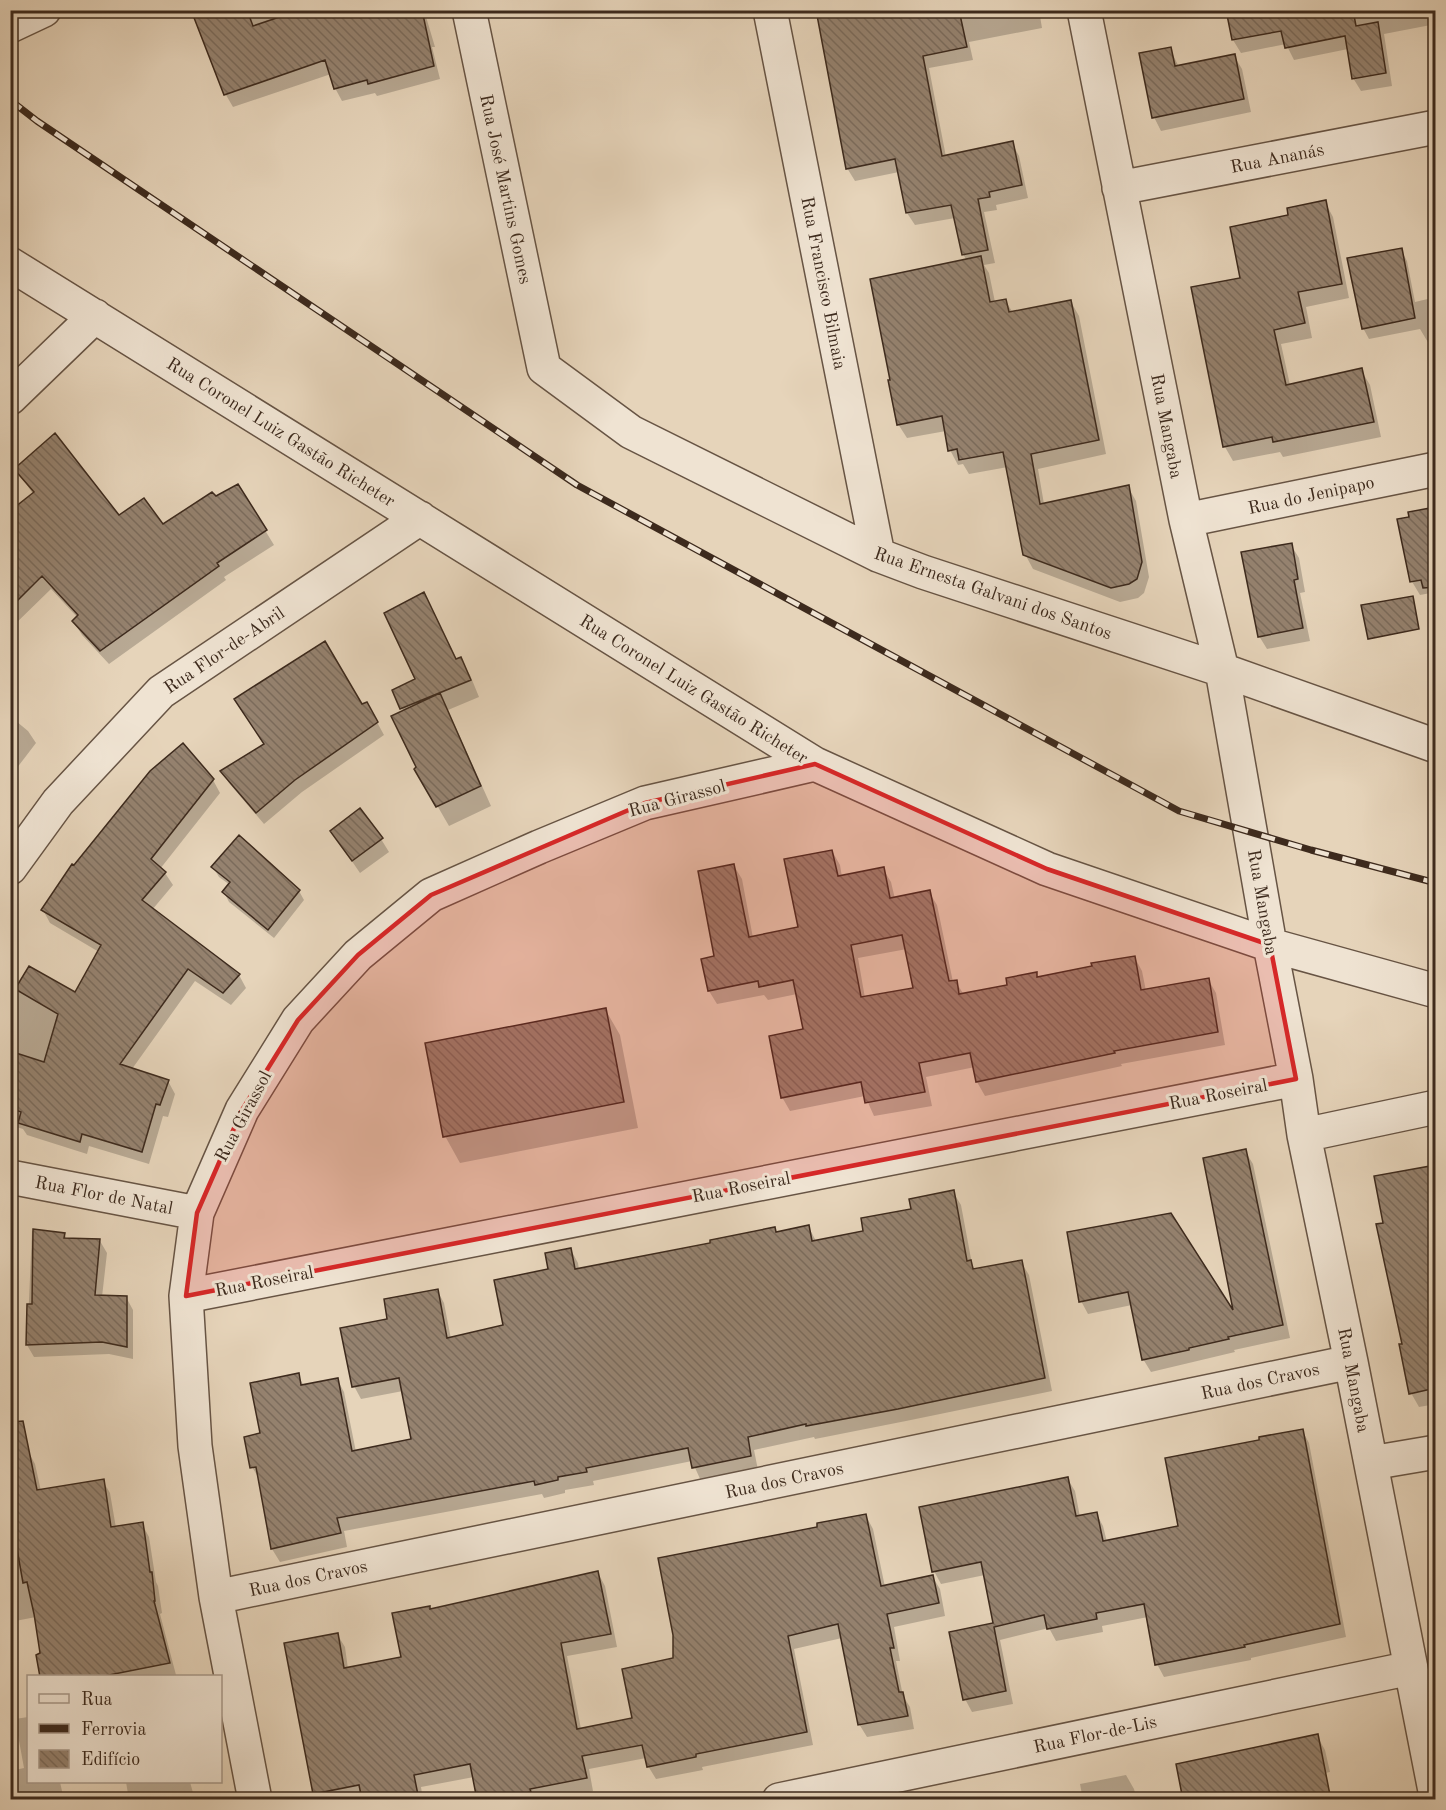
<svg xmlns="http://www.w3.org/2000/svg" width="1446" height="1810" font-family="'Old Standard TT',serif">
<defs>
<pattern id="building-back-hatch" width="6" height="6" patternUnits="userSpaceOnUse" patternTransform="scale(1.5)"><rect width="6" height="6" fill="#95826f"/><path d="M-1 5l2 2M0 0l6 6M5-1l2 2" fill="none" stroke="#7b6b5b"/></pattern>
</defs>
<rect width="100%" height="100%" fill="#e6d4ba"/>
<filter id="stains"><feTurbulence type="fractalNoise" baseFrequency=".00333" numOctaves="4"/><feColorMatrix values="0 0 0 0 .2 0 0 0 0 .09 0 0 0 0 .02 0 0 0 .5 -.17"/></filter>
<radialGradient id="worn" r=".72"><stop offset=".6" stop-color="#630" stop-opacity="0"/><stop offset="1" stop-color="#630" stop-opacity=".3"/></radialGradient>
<path fill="#0003" fill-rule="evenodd" d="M193,10H296L305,36L342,10H424L435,47H432L440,79L377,96L375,93L342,101L335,88L331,74L233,107L226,95Z
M817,10H1039L1042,28L969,42L973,60L929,68L946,157L1012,143L1019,156L1028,198L996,205L997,210L984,212L995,263L984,265L989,273L995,302L1005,300L1013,313L1071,302L1079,316L1106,454L1038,469L1044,504L1128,487L1136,501L1149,577L1144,593L1138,598L1120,602L1033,569L1025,554L1008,467L969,474L963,464L958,465L950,450L946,431L907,438L898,424L967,261L963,254L955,218L915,225L907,213L899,172L855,181L847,168Z
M1227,10H1436V24L1384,34L1392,86L1361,91L1353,78L1348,49L1294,60L1286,44L1241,53L1233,40Z
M1170,49L1179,67L1234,56L1242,69L1251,112L1161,131L1154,117Z
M1325,202L1333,217L1349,298L1306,307L1312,338L1281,344L1290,385L1361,370L1370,385L1381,437L1283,457L1280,452L1233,461L1225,447L1242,279L1290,216Z
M1401,250L1407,261L1415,302L1436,297V343L1429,344L1420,329L1369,339L1363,328Z
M16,469L119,517L163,526L238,486L274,545L224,577L226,580L109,664L82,635L74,622L78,618L51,589L10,629V513L33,494Z
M1436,508V592L1420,595L1411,580Z
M1291,545L1299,558L1305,592L1300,593L1310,641L1267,649L1259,636Z
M433,611L457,660L460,659L470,675L479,697L448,710L491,806L449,826L416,769L418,767L402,708L417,679Z
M367,704L384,735L302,792L264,824L229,783L222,771Z
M10,716L28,731L36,743L10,777Z
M213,780L220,793L160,869L165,873L173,885L152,910L239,975L246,988L231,1005L195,981L132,1069L168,1081L175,1094L168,1117L163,1116L149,1164L89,1146L87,1154L27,1135L23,1129L10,1125V995L12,996L29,968L76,995L99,952L50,923L43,910Z
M332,832L381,839L389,852L360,873Z
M832,851L840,865L842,877L883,869L891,882L895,899L929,892L937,905L953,982H956L964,995L1009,986L1036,974L1038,978L1135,958L1142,971L1146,991L1208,979L1216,993L1225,1045L1121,1064L1122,1066L985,1096L977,1082L975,1067L926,1077L932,1106L874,1116L865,1096L790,1111L782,1097L804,1030L797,994L768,1000L764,995L717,1004L709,991L734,866L742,879L753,938L799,929ZM907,949L915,989L865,998L858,958Z
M213,867L299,891L304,900L274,938L229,902L224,892L230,885L219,877Z
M605,1009L620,1035L638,1128L460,1163L445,1136Z
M1245,1151L1253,1164L1290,1338L1234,1350L1235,1352L1151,1372L1143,1359L1132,1305L1088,1314L1081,1301L1069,1234L1236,1316Z
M1436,1167V1404L1419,1407L1411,1393L1384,1224Z
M953,1192L961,1205L972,1264L975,1270L1021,1262L1029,1275L1052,1391L906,1421L815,1439L814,1437L754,1450L758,1470L701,1481L692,1461L593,1481L594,1485L565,1490V1493L544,1498L542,1494L344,1531L347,1547L280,1562L272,1549L260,1480L252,1467L262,1435L298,1375L304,1386L337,1379L344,1392L356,1452L413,1441L403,1391L361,1399L354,1386L389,1320L437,1290L444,1303L451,1339L505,1327L550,1271L571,1250L578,1263L579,1270L712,1244L774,1229L777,1233L808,1226L816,1241L865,1232Z
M32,1231L64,1234L67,1239L100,1241L107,1253L102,1297H126L133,1310V1359L109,1354L34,1357L27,1345Z
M1302,1430L1309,1443L1346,1637L1251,1658V1660L1164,1677L1157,1664L1148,1617L1102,1626L1103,1632L1056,1641L1049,1628L1000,1640L1013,1704L972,1712L965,1699L995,1625L985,1575L941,1584L934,1571L1067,1478L1075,1491L1080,1517L1096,1513L1103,1526L1107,1542L1180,1527L1261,1441Z
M28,1451L35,1464L41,1491L103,1481L110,1493L116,1528L142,1524L149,1537L156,1582L158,1586L162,1613L160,1614L176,1675L42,1676V1654L36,1617L10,1622V1452Z
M866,1516L873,1529L885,1587L932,1576L940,1589L945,1616L894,1627L900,1661H896L903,1696L910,1707L914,1729L867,1737L859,1724L842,1638L794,1649L813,1745L702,1767L703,1770L656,1779L648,1766L646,1758L589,1769L593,1791L557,1800H478L474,1777L421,1787L423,1800H318L314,1793L337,1634L345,1647L348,1669L403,1658L431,1610L598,1573L605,1586L617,1647L567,1656L581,1729L634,1719L675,1659L819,1528Z
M28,1717V1782H60L64,1800H10V1771L24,1768L15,1719Z
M1317,1736L1325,1750L1330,1772L1283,1782Z
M1126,1775L1134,1789L1137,1800H1083L1080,1784Z
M126,1782H190L195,1800H129Z
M1027,1796L1030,1800H1010Z"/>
<path fill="url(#building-back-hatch)" stroke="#3d2a1d" stroke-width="1.5" fill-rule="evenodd" d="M191,10H247L253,26L300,10H422L434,66L368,84L367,80L334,89L325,60L224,95Z
M816,10H959L967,47L923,56L942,156L1013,141L1022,185L989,192L990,197L978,199L988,250L962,255L951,205L906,213L895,159L846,169Z
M1226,10H1353L1356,26L1378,22L1386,73L1352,79L1345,36L1285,48L1281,31L1232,40Z
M1171,47L1175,66L1235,54L1244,99L1152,118L1139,53Z
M1326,200L1342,284L1298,292L1305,323L1274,330L1286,385L1362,368L1374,422L1273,442L1272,437L1223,447L1191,287L1240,278L1230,227L1288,215L1287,208Z
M1402,248L1415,318L1362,329L1347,258Z
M981,256L990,302L1006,299L1009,312L1071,300L1099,440L1031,454L1040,504L1129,485L1142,562L1137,579L1129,584L1111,588L1023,555L1003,452L959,460L957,449L948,451L942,416L897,425L888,380H890L870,279Z
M55,433L119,515L144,498L163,524L212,492L216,496L238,484L267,530L217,563L219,566L100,651L72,621L78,615L42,576L10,608V511L34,492L14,469Z
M1436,507V587L1423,588L1421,580L1410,582L1397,519L1409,517L1408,512Z
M1292,543L1298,579L1294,580L1303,628L1258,637L1241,552Z
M424,592L456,659L461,657L471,680L400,709L392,690L415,679L384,613Z
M1413,596L1419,629L1368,639L1361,605Z
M325,641L362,704L367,702L378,722L295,780L256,813L220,771L264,744L234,699Z
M440,693L481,786L436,807L414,769L416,767L391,716Z
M183,743L214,779L151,859L166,872L142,900L240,974L223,993L188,969L120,1064L169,1080L160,1105L156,1104L142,1152L82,1134L80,1142L18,1123L21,1112L10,1108V1051L44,1062L58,1014L15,989L29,966L75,992L101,945L41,910L72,864L74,865L150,771Z
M360,808L383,838L352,861L330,831Z
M239,835L300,890L268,930L222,892L230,882L211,867Z
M832,850L838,876L884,867L890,898L930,890L949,981L957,980L959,994L1007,985L1006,978L1037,972V977L1092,966L1091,963L1135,956L1141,990L1209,978L1218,1032L1114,1051L1115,1053L976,1082L970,1053L919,1063L925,1092L865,1103L861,1082L781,1098L769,1036L803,1029L793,980L759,987L758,981L708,991L701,959L714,956L698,871L734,864L749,937L798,927L784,859ZM902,935L913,988L861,997L851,945Z
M606,1008L624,1102L443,1137L425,1043Z
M1246,1149L1283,1325L1228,1337L1229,1339L1189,1348V1350L1142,1360L1128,1292L1079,1302L1067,1232L1171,1213L1233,1310L1203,1158Z
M1436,1165V1388L1409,1394L1399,1344H1402L1376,1224L1383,1223L1374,1176Z
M954,1190L967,1261L971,1260L973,1269L1022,1260L1045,1378L898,1409L806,1426V1424L748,1437L751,1456L692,1468L688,1448L586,1468L587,1472L558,1477V1480L535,1485L534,1481L337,1518L341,1533L271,1549L256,1467L250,1468L244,1437L260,1433L250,1383L299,1373L301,1385L338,1378L352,1451L411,1439L399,1378L352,1387L340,1328L387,1319L384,1299L438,1289L447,1338L503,1325L494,1280L548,1269L545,1253L571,1248L575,1269L710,1243V1240L775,1227L776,1232L809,1225L812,1241L863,1231L861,1218L911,1209L909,1199Z
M33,1229L65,1233L64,1238L100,1239L95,1295L127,1296V1347L102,1342L26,1345L27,1304H32Z
M23,1421L37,1490L104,1479L111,1527L143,1522L150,1572H152L155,1601H154L170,1663L99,1677H40L36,1655L40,1653L34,1614L27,1582L23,1583L10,1509V1422Z
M1303,1429L1340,1624L1244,1645L1245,1647L1155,1665L1144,1604L1096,1613L1097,1619L1047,1629L1044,1615L994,1627L1006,1691L963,1700L949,1632L993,1623L981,1562L932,1572L919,1507L1068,1477L1076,1516L1097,1512L1103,1541L1178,1526L1165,1458L1259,1440V1437Z
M866,1514L881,1586L933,1575L939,1603L887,1614L894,1648H890L899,1692H903L908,1716L858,1725L838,1624L788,1636L807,1732L696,1754V1757L647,1767L642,1745L582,1756L587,1778L530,1789L531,1792L492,1800H477L470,1764L414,1775L419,1800H362L359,1785L313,1794L284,1643L338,1633L344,1668L401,1657L392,1613L430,1606V1609L598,1571L611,1634L561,1643L577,1729L632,1718L622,1669L673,1658V1635L658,1558L817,1527V1523Z
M1318,1734L1331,1800H1183L1176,1764Z"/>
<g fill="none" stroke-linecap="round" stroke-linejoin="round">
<defs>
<path id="minor" d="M469,10L544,368L631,432L878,555L923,572L1222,670L1436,746
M770,10L878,555
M1084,10L1186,520L1222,670L1270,945L1296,1079L1304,1135L1351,1362L1436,1796
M10,26L44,10
M1119,188L1436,127
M10,264L815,764L1047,869L1270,945L1436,991
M10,398L95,316
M1186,520L1436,469
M10,868L58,802L161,692L420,518
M1304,1135L1436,1107
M10,1177L197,1213
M186,1296L1296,1079
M1371,1463L1436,1452
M216,1597L1351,1362
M255,1800L216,1597L195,1446L186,1296L197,1213L242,1110L298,1020L358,955L431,895L539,847L645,803L815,764
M779,1800L1411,1668"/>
</defs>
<use href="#minor" stroke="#675444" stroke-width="36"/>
<use href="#minor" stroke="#efe3d2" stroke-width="33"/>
<defs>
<path id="rail" d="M10,100L37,121L577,485L1179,811L1311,850L1436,883"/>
</defs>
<use href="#rail" stroke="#3d2a1d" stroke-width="7"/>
<use href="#rail" stroke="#efe3d2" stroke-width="4.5" stroke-dasharray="14" stroke-linecap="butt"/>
</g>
<path fill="#d62828" fill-opacity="0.2" stroke="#d62828" stroke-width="4.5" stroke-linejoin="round" d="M815,764L1047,869L1270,945L1296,1079L186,1296L197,1213L242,1110L298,1020L358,955L431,895L645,803Z"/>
<g text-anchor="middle" stroke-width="6" stroke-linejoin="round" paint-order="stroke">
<g font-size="18" fill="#3d2a1d" stroke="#efe3d2">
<text transform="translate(1277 158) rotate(-11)" y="6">Rua Ananás</text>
<text transform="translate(506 189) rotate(78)" y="6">Rua José Martins Gomes</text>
<text transform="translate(824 283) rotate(79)" y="6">Rua Francisco Bilmaia</text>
<text transform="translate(1167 426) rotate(79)" y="6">Rua Mangaba</text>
<text transform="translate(281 432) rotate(32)" y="6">Rua Coronel Luiz Gastão Richeter</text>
<text transform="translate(1311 495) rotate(-12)" y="6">Rua do Jenipapo</text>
<text transform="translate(993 593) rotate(19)" y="6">Rua Ernesta Galvani dos Santos</text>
<text transform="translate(224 650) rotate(-34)" y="6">Rua Flor-de-Abril</text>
<text transform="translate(694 689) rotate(32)" y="6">Rua Coronel Luiz Gastão Richeter</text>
<text transform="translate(677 798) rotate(-15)" y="6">Rua Girassol</text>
<text transform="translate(1263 902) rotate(80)" y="6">Rua Mangaba</text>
<text transform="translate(1218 1094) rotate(-11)" y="6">Rua Roseiral</text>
<text transform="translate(243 1116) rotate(-62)" y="6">Rua Girassol</text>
<text transform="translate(741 1187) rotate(-11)" y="6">Rua Roseiral</text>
<text transform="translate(104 1195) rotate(11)" y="6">Rua Flor de Natal</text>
<text transform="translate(264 1281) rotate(-11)" y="6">Rua Roseiral</text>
<text transform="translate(1354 1380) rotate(79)" y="6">Rua Mangaba</text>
<text transform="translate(1260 1381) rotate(-12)" y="6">Rua dos Cravos</text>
<text transform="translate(784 1480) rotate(-12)" y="6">Rua dos Cravos</text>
<text transform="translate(308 1578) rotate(-12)" y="6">Rua dos Cravos</text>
<text transform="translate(1095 1734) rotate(-12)" y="6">Rua Flor-de-Lis</text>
</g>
</g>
<rect width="1446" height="1810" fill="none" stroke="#e6d4ba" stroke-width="36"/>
<rect x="12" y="12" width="1422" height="1786" fill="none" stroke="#3d2a1d" stroke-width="3"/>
<rect x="18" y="18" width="1410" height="1774" fill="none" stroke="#3d2a1d" stroke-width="1.5"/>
<rect x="27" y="1675" width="195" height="108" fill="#efe3d2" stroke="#a8998a" stroke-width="1.5"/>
<rect x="39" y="1694" width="30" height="9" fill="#efe3d2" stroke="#a8998a" stroke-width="1.5"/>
<text x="81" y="1705" font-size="18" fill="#3d2a1d">Rua</text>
<rect x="39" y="1724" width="30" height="9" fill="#3d2a1d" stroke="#a8998a" stroke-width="1.5"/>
<text x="81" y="1735" font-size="18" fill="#3d2a1d">Ferrovia</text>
<rect x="39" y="1750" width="30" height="18" fill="url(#building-back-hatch)" stroke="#a8998a" stroke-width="1.5"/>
<text x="81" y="1765" font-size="18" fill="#3d2a1d">Edifício</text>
<rect width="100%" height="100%" filter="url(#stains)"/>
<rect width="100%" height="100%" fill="url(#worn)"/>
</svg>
